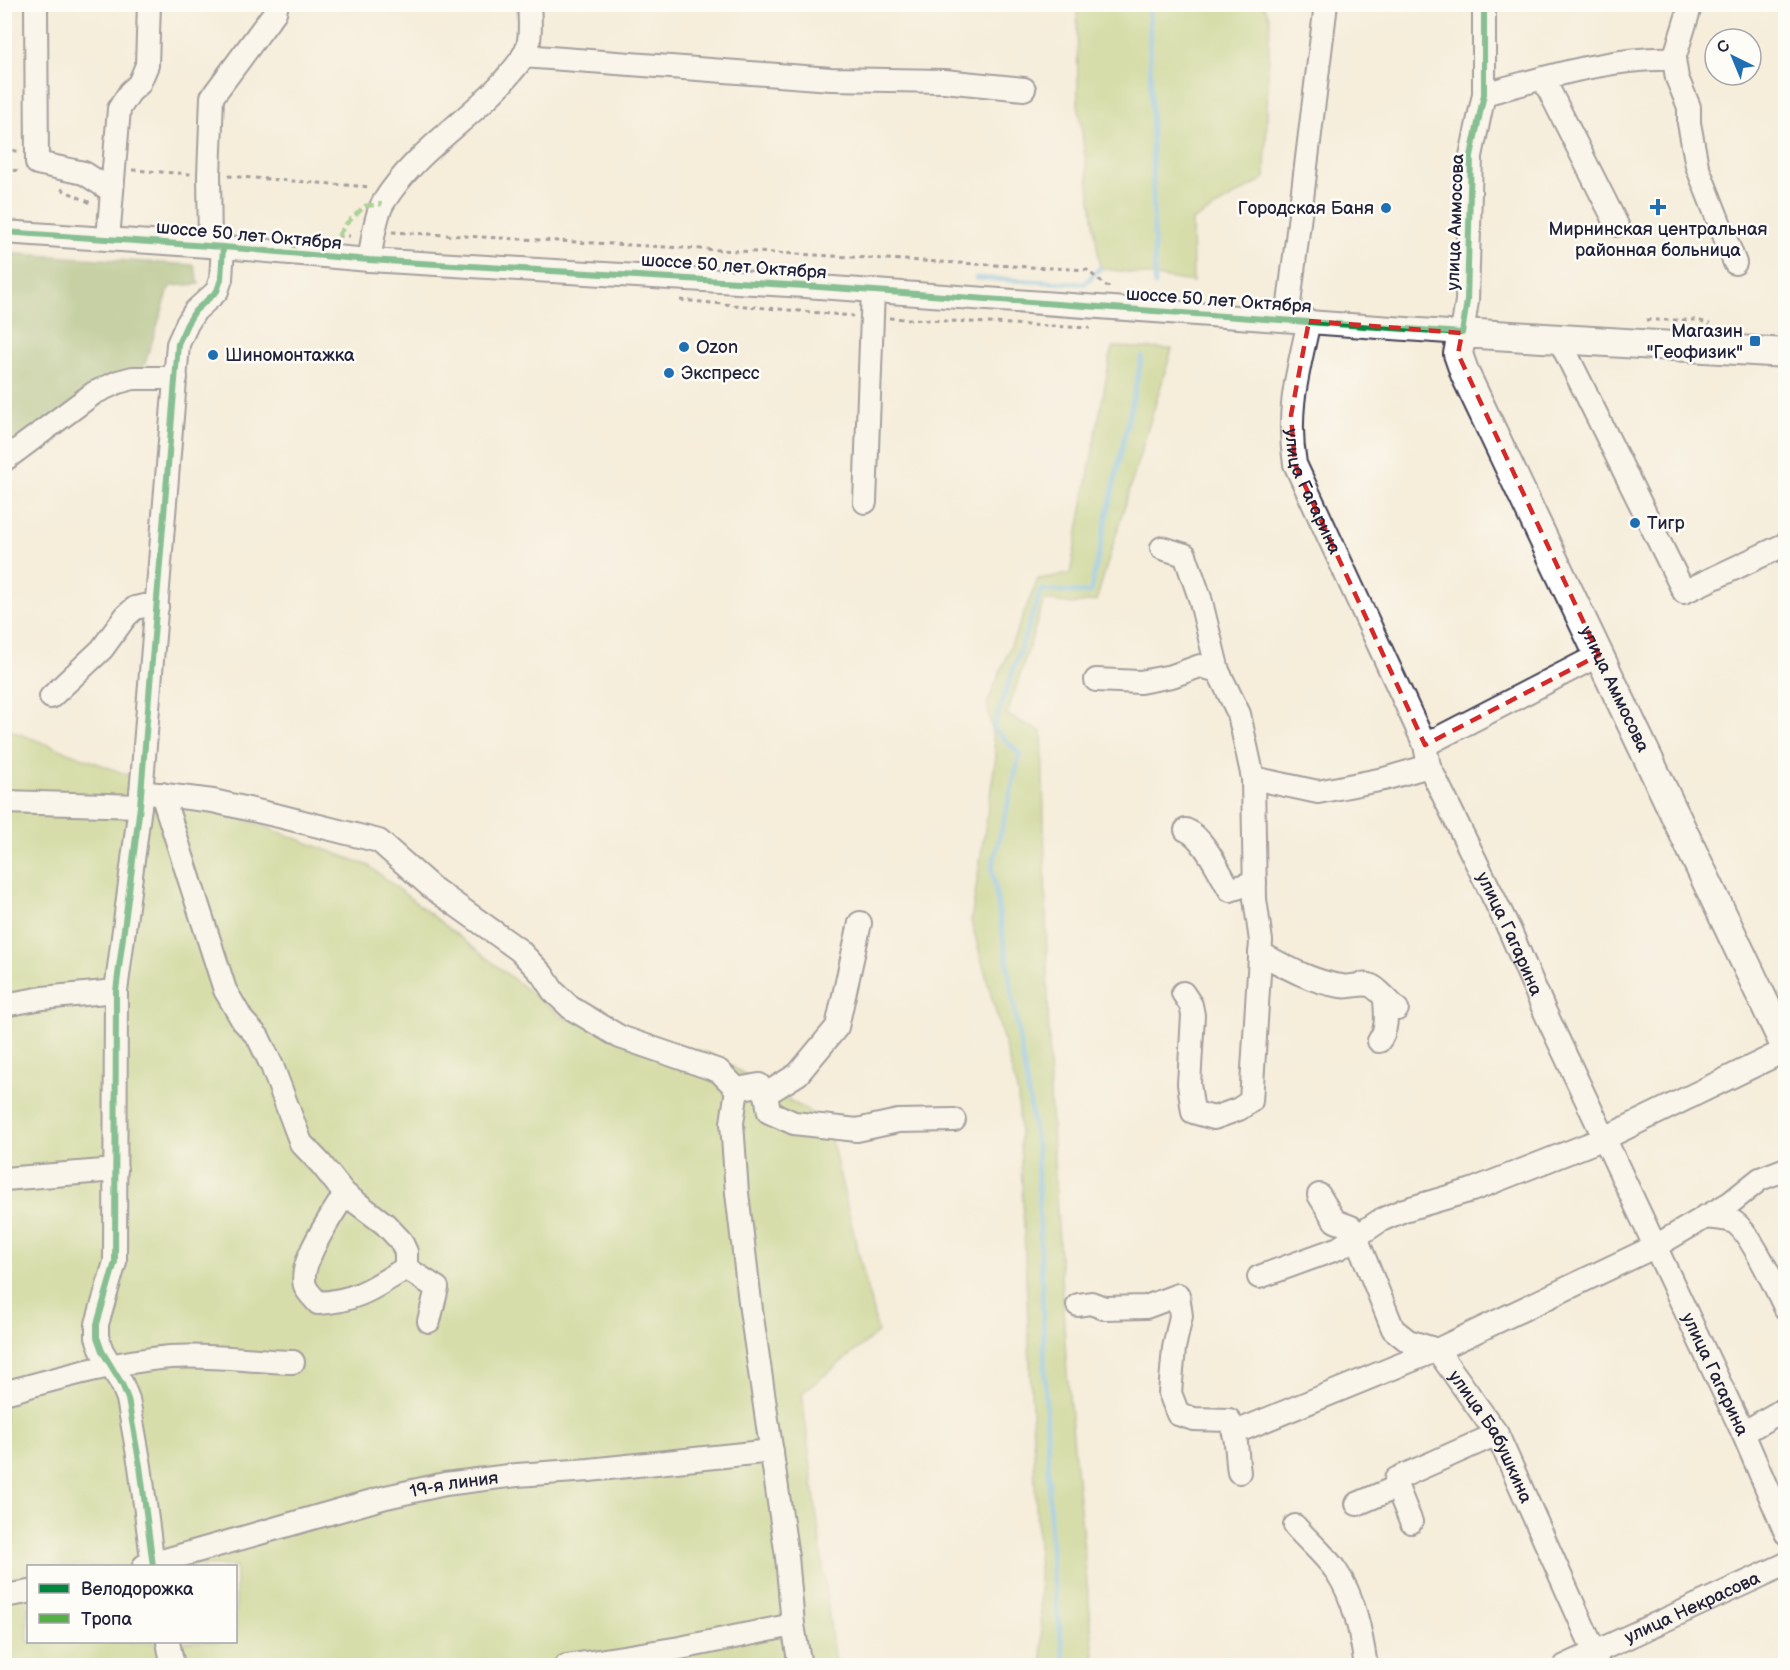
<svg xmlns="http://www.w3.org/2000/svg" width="1790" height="1670" font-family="'Balsamiq Sans',sans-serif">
<rect width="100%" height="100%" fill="#fdfcf7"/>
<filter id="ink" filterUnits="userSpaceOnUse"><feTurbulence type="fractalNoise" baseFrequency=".0167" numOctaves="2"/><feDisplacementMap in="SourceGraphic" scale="12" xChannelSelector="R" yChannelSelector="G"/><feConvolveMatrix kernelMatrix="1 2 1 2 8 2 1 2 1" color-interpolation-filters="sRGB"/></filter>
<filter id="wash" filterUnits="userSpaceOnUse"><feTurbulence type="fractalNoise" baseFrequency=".008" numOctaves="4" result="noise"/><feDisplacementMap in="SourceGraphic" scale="24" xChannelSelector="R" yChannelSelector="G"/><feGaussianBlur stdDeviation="1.35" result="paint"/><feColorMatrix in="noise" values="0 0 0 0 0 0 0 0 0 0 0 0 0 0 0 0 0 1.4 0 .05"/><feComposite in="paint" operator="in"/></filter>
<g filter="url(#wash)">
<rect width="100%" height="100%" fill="#f6edda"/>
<path fill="#b0ca6f" stroke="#697655" stroke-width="1.5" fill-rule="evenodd" d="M1077,5H1263L1270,18L1265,178L1192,221L1193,282L1100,268L1078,103Z
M1112,347L1172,349L1096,601L1074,604L1044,600L1007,715L1042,732L1050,1094L1067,1374L1095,1665H1043L1018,1094L971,921L996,756L987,704L1038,579L1070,574Z
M4,728L369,866L562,1017L708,1053L827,1122L878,1333L802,1393L835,1665H5ZM28,1566H236V1642H28Z"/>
<path fill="#8cae62" stroke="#57684e" stroke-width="1.5" d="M4,253L194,265L199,284L170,286L144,367L5,450Z"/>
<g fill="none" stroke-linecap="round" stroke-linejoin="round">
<path stroke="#65b5e0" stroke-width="5" d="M1149,4L1155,285
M976,278L1084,284L1100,268
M1065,1666L1052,1573L1037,1148L992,868L1020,754L993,728L1041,590L1090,593L1142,357"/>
</g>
</g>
<g filter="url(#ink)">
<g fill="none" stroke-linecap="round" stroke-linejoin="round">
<defs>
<g id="minor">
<path d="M36,4L37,163L84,173L112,191"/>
<path d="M1691,4L1674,59L1677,78L1689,107V123L1697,166L1735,263"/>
<path d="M523,56L831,79L944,81L1024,89"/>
<path d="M1543,78L1617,225"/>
<path d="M1484,94C1545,78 1610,57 1674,59"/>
<path d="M4,232L223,247L369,260L805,286L1462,333L1467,301L1471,156L1484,94V4"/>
<path d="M108,239L119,109L130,92L139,84L147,65L149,4"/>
<path d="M210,246L209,175L212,97L275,12L277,4"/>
<path d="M369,260C373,242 374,219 383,203C413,154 464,124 502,83C511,72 524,60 528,46C531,34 530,17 529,4"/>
<path d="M1287,320L1326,4"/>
<path id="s1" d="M1309,321C1298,372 1286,411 1295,464L1425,745L1429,766L1510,931L1545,1012L1743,1433L1786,1533"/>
<path d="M1559,339L1684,592L1786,544"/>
<path d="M4,460L94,393L118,382L133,378H176"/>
<path d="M865,502L873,290"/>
<path d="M1162,548L1185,555L1200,598L1218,671L1239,714L1253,778L1255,899L1261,941L1251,1101L1239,1109L1214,1118L1193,1112L1189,1084L1193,1015L1191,1005L1183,993"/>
<path d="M1096,680L1140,682L1172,676L1200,666L1218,671"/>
<path d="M51,697L102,649L126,616L135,608L144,606L157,607"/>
<path d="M1425,745L1599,655"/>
<path d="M1253,778L1318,792L1384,779L1429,766"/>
<path d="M141,792L213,801L279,816L379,841L431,887L519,950L542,974L553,991L571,1008L620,1037L719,1071L737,1089L759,1085L766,1094L798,1074L837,1027L860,923"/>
<path d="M162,794L225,990L243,1021L258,1037L272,1066L301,1143L321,1164L345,1194L385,1224L401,1241L406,1252V1268L437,1288L429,1321"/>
<path d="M4,802L140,806"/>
<path d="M1186,830C1204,837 1220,874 1230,890L1255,882"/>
<path d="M1260,953C1286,967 1312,982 1341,986C1350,988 1360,983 1369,985C1377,987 1390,1003 1397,1009"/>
<path d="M4,1005L43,998L116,991"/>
<path d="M1379,1041C1388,1029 1386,1015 1385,1000"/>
<path d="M737,1089L732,1123L737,1193L751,1310L787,1557L793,1625L800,1666"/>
<path d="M766,1094L769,1112L794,1123L857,1130L898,1121L954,1120"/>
<path d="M4,1179L116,1170"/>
<path d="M345,1194C333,1214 295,1266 306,1288C309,1294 315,1299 318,1303C357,1301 375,1287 406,1268"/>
<path id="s2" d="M1319,1195L1335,1221L1351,1227L1356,1237L1393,1329L1408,1341L1437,1350L1497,1434L1595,1653L1598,1666"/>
<path d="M1704,1217C1712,1218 1724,1218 1732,1221C1749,1228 1777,1291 1786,1309"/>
<path d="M1259,1277L1339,1248L1381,1220L1404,1210L1472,1190L1605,1138L1786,1050"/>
<path d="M1078,1305L1091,1303L1104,1308L1146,1307L1178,1295L1181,1316L1174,1348L1170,1393L1178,1414L1194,1419L1229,1420C1238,1436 1236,1454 1239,1472"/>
<path d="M4,1393C59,1378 113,1362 170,1357C211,1354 252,1361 293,1362"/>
<path d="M1236,1432L1437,1350L1654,1247L1730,1203L1760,1179L1786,1169"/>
<path d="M1743,1433L1786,1408"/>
<path d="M1397,1487L1411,1522"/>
<path d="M1357,1504L1397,1487L1396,1479L1497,1434"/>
<path d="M1295,1526C1308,1541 1325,1555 1336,1571C1355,1598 1361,1634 1366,1666"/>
<path id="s3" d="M144,1566L386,1497L445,1484L517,1475L589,1470L772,1451"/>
<path d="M153,1566L140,1466L128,1399L122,1384L102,1351L97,1337V1324L115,1262L116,991L140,806L178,344L187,324L195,311L217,291L221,279L223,247"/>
<path d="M4,1596L28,1592"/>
<path d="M168,1642L173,1666"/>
<path d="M566,1666L680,1648L793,1625"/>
<path id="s4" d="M1565,1666L1786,1564"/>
</g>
<g id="major">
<path id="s5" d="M1786,353L1462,333L1458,354L1465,374L1786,1048"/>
</g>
</defs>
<use href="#minor" stroke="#424053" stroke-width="26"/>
<use href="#major" stroke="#424053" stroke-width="32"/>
<path stroke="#424053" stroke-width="3" stroke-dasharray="4.5 4.5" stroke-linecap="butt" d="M4,81H7L4,107
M4,150L18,151
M4,169L19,171
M132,170L191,174
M228,176L371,187
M61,189L93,204
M392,232L1087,270L1106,286L1110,287
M338,236H350
M680,300L853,316
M889,318L1090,328
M1646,320H1698L1710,324"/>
<use href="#minor" stroke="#fff" stroke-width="22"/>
<use href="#major" stroke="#fff" stroke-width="28"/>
<path stroke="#55b146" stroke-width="4.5" stroke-dasharray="9 4.5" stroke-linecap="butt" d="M338,236L346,224L365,206L382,204
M294,253V234"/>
<defs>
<path id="cycleway" d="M4,232L223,247L369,260L805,286L1462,333L1467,301L1471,156L1484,94V4
M153,1566L140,1466L128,1399L122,1384L102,1351L97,1337V1324L115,1262L116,991L140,806L178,344L187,324L195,311L217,291L221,279L223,247"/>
</defs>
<use href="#cycleway" stroke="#fdfcf7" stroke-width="10"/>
<use href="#cycleway" stroke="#00873e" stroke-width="6"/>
</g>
</g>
<path d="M0 0H1790V1670H0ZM1309,321L1462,333L1458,354L1599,655L1425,745L1295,464L1291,415Z" fill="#f6edda" fill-opacity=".55" fill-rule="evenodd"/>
<path fill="none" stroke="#d62828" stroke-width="4.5" stroke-dasharray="12 8" stroke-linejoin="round" d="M1309,321L1462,333L1458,354L1599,655L1425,745L1295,464L1291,415Z"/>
<g fill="#1f6fb2" stroke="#fdfcf7" stroke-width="2">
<path d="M1655 198h6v6h6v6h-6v6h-6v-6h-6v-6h6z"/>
<circle cx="1386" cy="208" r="6"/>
<rect x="1749" y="335" width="12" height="12" rx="3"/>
<circle cx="684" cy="347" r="6"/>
<circle cx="213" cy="355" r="6"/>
<circle cx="669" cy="373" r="6"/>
<circle cx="1635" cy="523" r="6"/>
</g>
<g text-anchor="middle" stroke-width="5" stroke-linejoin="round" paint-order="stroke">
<g font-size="18" fill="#22223b" stroke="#fdfcf7" text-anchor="start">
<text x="1374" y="214" text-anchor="end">Городская Баня</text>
<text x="1658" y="235" text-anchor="middle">Мирнинская центральная<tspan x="1658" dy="21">районная больница</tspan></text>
<text x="1743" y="337" text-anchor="end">Магазин<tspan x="1743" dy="21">"Геофизик"</tspan></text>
<text x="696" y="353">Ozon</text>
<text x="225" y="361">Шиномонтажка</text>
<text x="681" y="379">Экспресс</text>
<text x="1647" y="529">Тигр</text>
</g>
<g font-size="18" fill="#22223b" stroke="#fdfcf7">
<text transform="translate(1455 222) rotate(-88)" y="6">улица Аммосова</text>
<text transform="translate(249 235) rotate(5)" y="6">шоссе 50 лет Октября</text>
<text transform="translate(734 266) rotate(4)" y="6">шоссе 50 лет Октября</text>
<text transform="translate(1219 300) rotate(4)" y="6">шоссе 50 лет Октября</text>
<text dy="6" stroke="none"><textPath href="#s1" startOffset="176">улица Гагарина</textPath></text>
<text dy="6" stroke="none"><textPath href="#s5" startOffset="716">улица Аммосова</textPath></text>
<text dy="6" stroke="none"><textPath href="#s1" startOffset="662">улица Гагарина</textPath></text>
<text dy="6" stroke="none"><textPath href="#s1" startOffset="1148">улица Гагарина</textPath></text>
<text dy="6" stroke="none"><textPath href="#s2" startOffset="310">улица Бабушкина</textPath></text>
<text dy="6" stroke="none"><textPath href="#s3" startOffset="321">19-я линия</textPath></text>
<text dy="6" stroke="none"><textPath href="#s4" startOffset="140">улица Некрасова</textPath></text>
</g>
</g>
<rect width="1790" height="1670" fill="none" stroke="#fdfcf7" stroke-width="24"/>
<rect x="27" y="1565" width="210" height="78" fill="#fdfcf7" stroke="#a5a5ac" stroke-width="1.5"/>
<rect x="39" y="1584" width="30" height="9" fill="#00873e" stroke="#a5a5ac" stroke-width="1.5"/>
<text x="81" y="1595" font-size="18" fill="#22223b">Велодорожка</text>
<rect x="39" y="1614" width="30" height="9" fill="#55b146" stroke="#a5a5ac" stroke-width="1.5"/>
<text x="81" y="1625" font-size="18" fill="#22223b">Тропа</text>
<g transform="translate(1733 57) rotate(317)"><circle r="28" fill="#fdfcf7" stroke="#a5a5ac" stroke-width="1.5"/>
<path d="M0-4.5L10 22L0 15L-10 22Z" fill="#1f6fb2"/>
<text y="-9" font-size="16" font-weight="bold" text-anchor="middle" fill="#22223b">С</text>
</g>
</svg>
